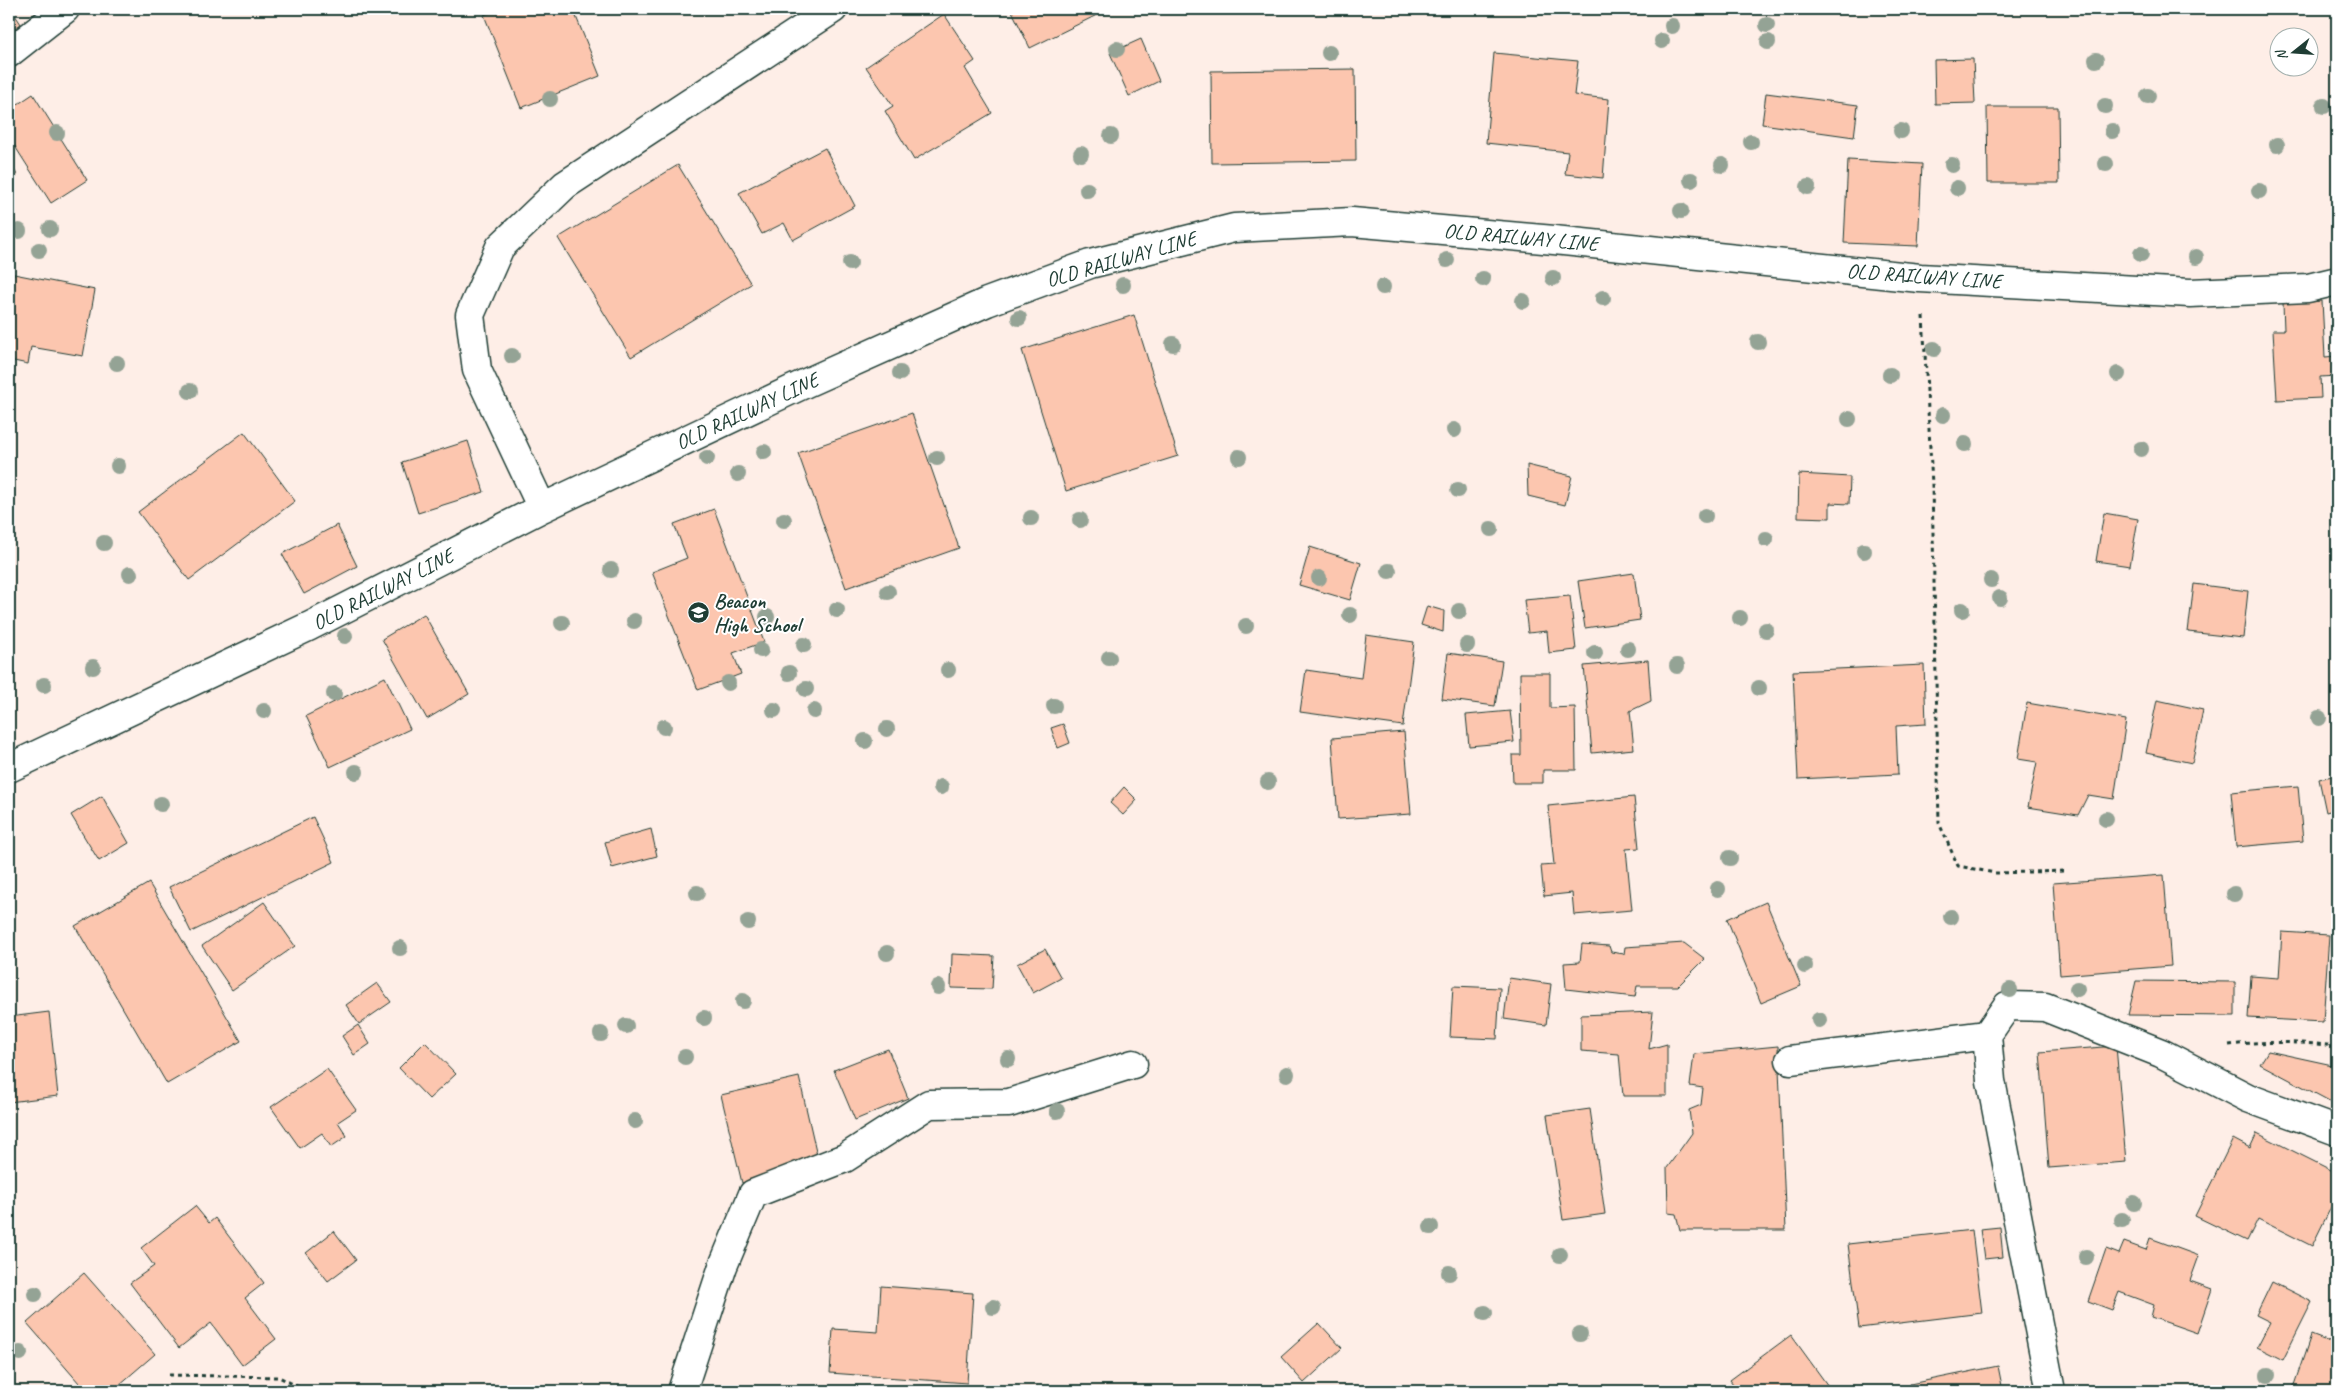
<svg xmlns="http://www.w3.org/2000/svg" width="2346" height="1400" font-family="Caveat,sans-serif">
<rect width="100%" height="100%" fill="#feeee7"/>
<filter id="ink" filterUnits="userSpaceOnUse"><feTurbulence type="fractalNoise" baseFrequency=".02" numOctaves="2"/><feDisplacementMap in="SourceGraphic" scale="10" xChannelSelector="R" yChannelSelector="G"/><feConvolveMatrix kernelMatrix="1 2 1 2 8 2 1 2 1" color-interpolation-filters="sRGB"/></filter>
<g filter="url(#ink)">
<path fill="#fcc6af" stroke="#1f3d34" d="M9,9H11L21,24L9,32Z
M499,9H573L600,76L521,108L484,15Z
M1011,9H1109L1030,48Z
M944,14L975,61L965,68L992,113L914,160L885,111L893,106L866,67Z
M1141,39L1159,81L1129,96L1110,53Z
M1494,53L1578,61L1574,95L1609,99L1603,178L1565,174L1568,152L1486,143Z
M1973,59L1975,103L1935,104L1934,60Z
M1355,69L1356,161L1212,163L1211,71Z
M1766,93L1858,105L1854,137L1762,124Z
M33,94L87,180L51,203L9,137V110Z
M1987,107H2058L2059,183H1988Z
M825,148L855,206L793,240L784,223L762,234L739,193Z
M9,160L17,175L9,190Z
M1848,160L1922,164L1918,246L1844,243Z
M678,165L751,284L631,357L558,238Z
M9,273L95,290L83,356L31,347L28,364L9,360Z
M2322,301L2325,357L2337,356V376L2320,377L2321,398L2277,400L2273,330H2284L2283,303Z
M1134,315L1178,456L1066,491L1022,350Z
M912,413L959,548L846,588L798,453Z
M244,432L295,501L189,580L138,512Z
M468,441L484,492L418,513L402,462Z
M1527,465L1572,476L1565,505L1528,496Z
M1799,474L1850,477L1849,504L1830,503V518L1798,517Z
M714,509L764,642L733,653L741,674L698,690L652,572L687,558L674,524Z
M2104,513L2138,519L2130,566L2096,561Z
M337,525L357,566L304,594L282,554Z
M1310,547L1361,563L1350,600L1299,585Z
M1634,573L1640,620L1585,628L1578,581Z
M2194,584L2248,591L2243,638L2188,632Z
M1570,596L1576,650L1549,653L1547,631L1528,633L1524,600Z
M1427,606L1444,611L1443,632L1421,625Z
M424,614L469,694L427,719L382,639Z
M1366,635L1414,642L1403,726L1300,712L1306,670L1361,678Z
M1448,653L1502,661L1495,706L1442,699Z
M1648,660L1651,701L1630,711L1634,749L1592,753L1584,666Z
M1924,665L1926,724L1896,726L1898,774L1798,779L1793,671Z
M1520,673H1550V708L1575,707L1576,770H1543V783H1513L1512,755H1521Z
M385,677L410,729L330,767L306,716Z
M2157,700L2203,710L2192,763L2146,753Z
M2027,703L2126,720L2114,799L2088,795L2078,815L2028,807L2037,762L2018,759Z
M1510,711L1514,742L1469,746L1466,715Z
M1063,724L1070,743L1058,748L1051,728Z
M1404,732L1411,814L1338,819L1332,738Z
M2337,775V809L2326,812L2319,779Z
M2298,786L2303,841L2236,847L2231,792Z
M1124,787L1137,800L1123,815L1110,803Z
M102,796L129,843L99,861L71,815Z
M1634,797L1639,848L1626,849L1632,910L1574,915L1572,893L1544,896L1541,866L1554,865L1548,806Z
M313,817L334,862L191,932L169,887Z
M651,829L657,856L612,868L605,842Z
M2164,875L2171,966L2060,975L2053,883Z
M149,883L241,1041L167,1084L75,926Z
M264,902L295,946L232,990L202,946Z
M1766,902L1801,986L1761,1003L1727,919Z
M2282,932L2329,935L2323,1022L2248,1018L2251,976L2279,978Z
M1684,943L1705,959L1678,986H1637L1635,997L1566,989L1564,963L1580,962L1582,944L1609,946L1611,952L1624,954L1625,947Z
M1045,949L1061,978L1033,993L1017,964Z
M952,954L994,956L992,989L951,988Z
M1509,978L1551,984L1546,1025L1504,1019Z
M2136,981L2235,982V1016L2128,1015Z
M377,983L391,1002L359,1024L346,1005Z
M1453,986L1500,988L1497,1039L1450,1037Z
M49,1012L58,1096L9,1102V1017Z
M1653,1012L1649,1049L1667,1044V1096H1623L1619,1054L1581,1051V1015Z
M358,1025L370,1044L354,1055L342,1036Z
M425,1042L456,1074L429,1099L399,1068Z
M1778,1046L1786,1230H1680L1676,1214L1668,1213L1667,1168L1692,1133L1689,1110L1701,1105L1703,1088L1690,1086L1694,1054Z
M2116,1046L2126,1162L2049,1168L2040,1052Z
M888,1049L908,1098L855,1120L834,1070Z
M2268,1051L2337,1066V1105L2260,1064Z
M327,1069L356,1110L338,1122L347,1136L331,1147L322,1133L300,1148L271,1107Z
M799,1077L819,1164L742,1183L721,1095Z
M1590,1109L1605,1214L1563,1220L1547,1115Z
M2257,1133L2337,1173V1195L2312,1246L2258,1219L2247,1241L2195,1216L2233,1139L2250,1148Z
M195,1206L209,1223L215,1218L264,1283L245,1298L276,1339L242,1365L211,1323L179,1348L130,1283L154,1266L141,1248Z
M2000,1227L2003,1257L1984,1259L1980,1229Z
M1972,1230L1982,1313L1859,1328L1848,1244Z
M334,1231L356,1260L328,1281L306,1253Z
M2150,1238L2199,1256L2190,1281L2212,1289L2197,1333L2151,1317L2154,1305L2119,1292L2112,1310L2088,1301L2106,1249L2119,1254L2124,1242L2146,1250Z
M84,1273L155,1354L112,1391H86L27,1323Z
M2272,1282L2312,1302L2283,1360L2257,1347L2270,1322L2256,1315Z
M881,1286L973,1293L967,1383L830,1373L833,1329L878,1332Z
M1319,1323L1342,1348L1304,1383L1281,1357Z
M1791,1335L1828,1386L1821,1391H1738L1730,1380Z
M2311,1335L2337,1345V1391H2292Z
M1998,1366L2003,1391H1911L1910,1384Z"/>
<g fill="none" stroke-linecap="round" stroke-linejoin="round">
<defs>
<path id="minor" d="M9,53L65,9
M542,508L477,370L470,315L500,247L565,185L833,9
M9,768L310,626L542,508L806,383L987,302L1090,264L1234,228L1352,222L1554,240L1920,278L2190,293L2308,288L2337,281
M1790,1060L1987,1035
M682,1391L723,1266L753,1194L845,1158L929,1104L1009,1103L1133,1064
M2051,1391L1991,1081L1987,1035L2007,1006L2045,1007L2161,1053L2248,1098L2337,1131"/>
</defs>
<use href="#minor" stroke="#1f3d34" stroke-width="31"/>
<path stroke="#1f3d34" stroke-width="3" stroke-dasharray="4 4" stroke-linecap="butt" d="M1923,316L1932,485L1939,823L1958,866L1995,873L2066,871
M2229,1045C2265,1041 2301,1042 2337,1046
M169,1375L279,1377L306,1391"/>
<use href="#minor" stroke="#fff" stroke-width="28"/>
</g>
<g fill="#94a395">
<circle cx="1767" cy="25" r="8"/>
<circle cx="1672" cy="26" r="8"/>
<circle cx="1662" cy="41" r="8"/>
<circle cx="1768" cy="42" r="8"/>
<circle cx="1117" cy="49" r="8"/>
<circle cx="1329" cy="53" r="8"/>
<circle cx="2096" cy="60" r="8"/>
<circle cx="2148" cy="96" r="8"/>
<circle cx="550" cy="99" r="8"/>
<circle cx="2105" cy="106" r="8"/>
<circle cx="2324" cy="106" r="8"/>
<circle cx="1901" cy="131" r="8"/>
<circle cx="2112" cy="131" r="8"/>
<circle cx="57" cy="133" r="8"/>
<circle cx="1111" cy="136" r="8"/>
<circle cx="1751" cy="142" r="8"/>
<circle cx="2277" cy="145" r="8"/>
<circle cx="1081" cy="154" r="8"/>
<circle cx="2106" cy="164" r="8"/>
<circle cx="1722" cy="165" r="8"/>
<circle cx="1952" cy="165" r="8"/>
<circle cx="1691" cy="180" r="8"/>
<circle cx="1808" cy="187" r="8"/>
<circle cx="1957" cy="188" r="8"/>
<circle cx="1087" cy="190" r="8"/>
<circle cx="2259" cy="191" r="8"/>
<circle cx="1681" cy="211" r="8"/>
<circle cx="50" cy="229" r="8"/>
<circle cx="19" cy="231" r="8"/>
<circle cx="39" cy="250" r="8"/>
<circle cx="2141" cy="254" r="8"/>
<circle cx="2196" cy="257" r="8"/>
<circle cx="1447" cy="260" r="8"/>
<circle cx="850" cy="263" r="8"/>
<circle cx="1553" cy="278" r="8"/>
<circle cx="1483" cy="279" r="8"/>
<circle cx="1123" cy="285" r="8"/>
<circle cx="1383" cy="287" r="8"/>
<circle cx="1603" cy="298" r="8"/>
<circle cx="1523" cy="301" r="8"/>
<circle cx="1019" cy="318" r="8"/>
<circle cx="1758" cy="342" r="8"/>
<circle cx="1173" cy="344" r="8"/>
<circle cx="1934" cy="349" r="8"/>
<circle cx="512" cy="356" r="8"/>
<circle cx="117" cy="363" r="8"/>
<circle cx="900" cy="373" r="8"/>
<circle cx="2118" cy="374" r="8"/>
<circle cx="1890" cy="375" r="8"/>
<circle cx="190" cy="391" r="8"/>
<circle cx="1943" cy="415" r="8"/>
<circle cx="1849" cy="419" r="8"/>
<circle cx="1454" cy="430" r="8"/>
<circle cx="1965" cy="444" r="8"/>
<circle cx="2141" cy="449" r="8"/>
<circle cx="764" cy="452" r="8"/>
<circle cx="1239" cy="457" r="8"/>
<circle cx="707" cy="458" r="8"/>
<circle cx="937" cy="458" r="8"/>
<circle cx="118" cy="466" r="8"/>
<circle cx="738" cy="474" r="8"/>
<circle cx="1458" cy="490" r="8"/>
<circle cx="1705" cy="516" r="8"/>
<circle cx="1031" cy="518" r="8"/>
<circle cx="784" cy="520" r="8"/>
<circle cx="1080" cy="520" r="8"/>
<circle cx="1491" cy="529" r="8"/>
<circle cx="1766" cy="539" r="8"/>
<circle cx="104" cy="543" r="8"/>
<circle cx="1864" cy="551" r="8"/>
<circle cx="611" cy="570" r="8"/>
<circle cx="1389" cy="571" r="8"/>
<circle cx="130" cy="574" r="8"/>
<circle cx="1319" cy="578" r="8"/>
<circle cx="1991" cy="580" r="8"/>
<circle cx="888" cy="592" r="8"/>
<circle cx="2000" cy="598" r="8"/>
<circle cx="837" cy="610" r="8"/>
<circle cx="1962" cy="610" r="8"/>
<circle cx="1459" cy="611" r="8"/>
<circle cx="1350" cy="615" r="8"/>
<circle cx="767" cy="617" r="8"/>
<circle cx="1740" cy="618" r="8"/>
<circle cx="634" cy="621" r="8"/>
<circle cx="562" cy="623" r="8"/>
<circle cx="1246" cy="626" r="8"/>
<circle cx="1766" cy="630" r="8"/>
<circle cx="345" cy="636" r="8"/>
<circle cx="804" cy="645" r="8"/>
<circle cx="1467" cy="645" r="8"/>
<circle cx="1628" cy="649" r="8"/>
<circle cx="761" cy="650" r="8"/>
<circle cx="1595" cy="653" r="8"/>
<circle cx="1109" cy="658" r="8"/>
<circle cx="1677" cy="666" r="8"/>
<circle cx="93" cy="667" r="8"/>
<circle cx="948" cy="670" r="8"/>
<circle cx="789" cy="673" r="8"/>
<circle cx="728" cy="683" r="8"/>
<circle cx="44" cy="685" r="8"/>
<circle cx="1759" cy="688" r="8"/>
<circle cx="806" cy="689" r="8"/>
<circle cx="334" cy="694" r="8"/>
<circle cx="1054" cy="706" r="8"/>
<circle cx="774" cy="710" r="8"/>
<circle cx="264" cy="711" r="8"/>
<circle cx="814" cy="711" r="8"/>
<circle cx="2319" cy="718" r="8"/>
<circle cx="664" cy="727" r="8"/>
<circle cx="887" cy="729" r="8"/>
<circle cx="865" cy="741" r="8"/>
<circle cx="356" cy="772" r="8"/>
<circle cx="1268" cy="782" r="8"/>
<circle cx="941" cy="787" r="8"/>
<circle cx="161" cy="804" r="8"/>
<circle cx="2106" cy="819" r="8"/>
<circle cx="1730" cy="858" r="8"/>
<circle cx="1718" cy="889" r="8"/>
<circle cx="697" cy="893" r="8"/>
<circle cx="2234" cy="894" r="8"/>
<circle cx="1951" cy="917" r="8"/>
<circle cx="748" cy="922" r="8"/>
<circle cx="400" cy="948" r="8"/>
<circle cx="887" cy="953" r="8"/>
<circle cx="1805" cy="966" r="8"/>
<circle cx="938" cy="987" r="8"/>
<circle cx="2077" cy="989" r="8"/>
<circle cx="2010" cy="990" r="8"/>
<circle cx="743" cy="1001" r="8"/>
<circle cx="704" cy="1018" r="8"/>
<circle cx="1819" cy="1020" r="8"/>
<circle cx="626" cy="1026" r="8"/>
<circle cx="601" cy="1034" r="8"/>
<circle cx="685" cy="1057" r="8"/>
<circle cx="1008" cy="1059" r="8"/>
<circle cx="1287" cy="1074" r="8"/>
<circle cx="1057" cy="1111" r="8"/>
<circle cx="635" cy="1121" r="8"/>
<circle cx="2134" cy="1203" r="8"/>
<circle cx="2122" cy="1220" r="8"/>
<circle cx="1431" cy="1227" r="8"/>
<circle cx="1560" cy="1255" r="8"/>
<circle cx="2086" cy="1257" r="8"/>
<circle cx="1449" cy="1273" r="8"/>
<circle cx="35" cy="1294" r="8"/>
<circle cx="993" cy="1307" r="8"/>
<circle cx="1485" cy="1313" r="8"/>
<circle cx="1580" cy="1334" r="8"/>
<circle cx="20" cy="1353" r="8"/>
<circle cx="2268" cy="1375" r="8"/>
</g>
</g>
<defs>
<symbol id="school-disc" viewBox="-11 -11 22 22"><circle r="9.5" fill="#1f3d34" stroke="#fff"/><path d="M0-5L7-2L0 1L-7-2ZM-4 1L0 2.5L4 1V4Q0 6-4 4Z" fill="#fff"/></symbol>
</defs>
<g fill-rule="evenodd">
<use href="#school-disc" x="686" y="600" width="25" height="25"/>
</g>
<g text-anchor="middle" stroke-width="4" stroke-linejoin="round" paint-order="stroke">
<g font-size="21" fill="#1f3d34" stroke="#fff">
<text transform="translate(1521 237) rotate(5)" y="7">OLD RAILWAY LINE</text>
<text transform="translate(1121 259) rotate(-16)" y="7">OLD RAILWAY LINE</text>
<text transform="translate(1924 276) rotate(4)" y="7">OLD RAILWAY LINE</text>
<text transform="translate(747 411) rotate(-25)" y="7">OLD RAILWAY LINE</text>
<text transform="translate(383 589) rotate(-27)" y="7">OLD RAILWAY LINE</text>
</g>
<g font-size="21" font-weight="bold" fill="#1f3d34" stroke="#fff" text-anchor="start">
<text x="714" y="608">Beacon<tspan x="714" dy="24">High School</tspan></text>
</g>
</g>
<rect width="2346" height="1400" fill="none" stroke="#fff" stroke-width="30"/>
<rect x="15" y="15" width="2316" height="1370" fill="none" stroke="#1f3d34" stroke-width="2" filter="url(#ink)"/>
<g transform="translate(2294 52) rotate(253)"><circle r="24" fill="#ffffff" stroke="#a5b1ae"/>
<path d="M0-4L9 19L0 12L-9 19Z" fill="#1f3d34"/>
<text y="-8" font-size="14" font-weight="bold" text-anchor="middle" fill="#1f3d34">N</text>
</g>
</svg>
